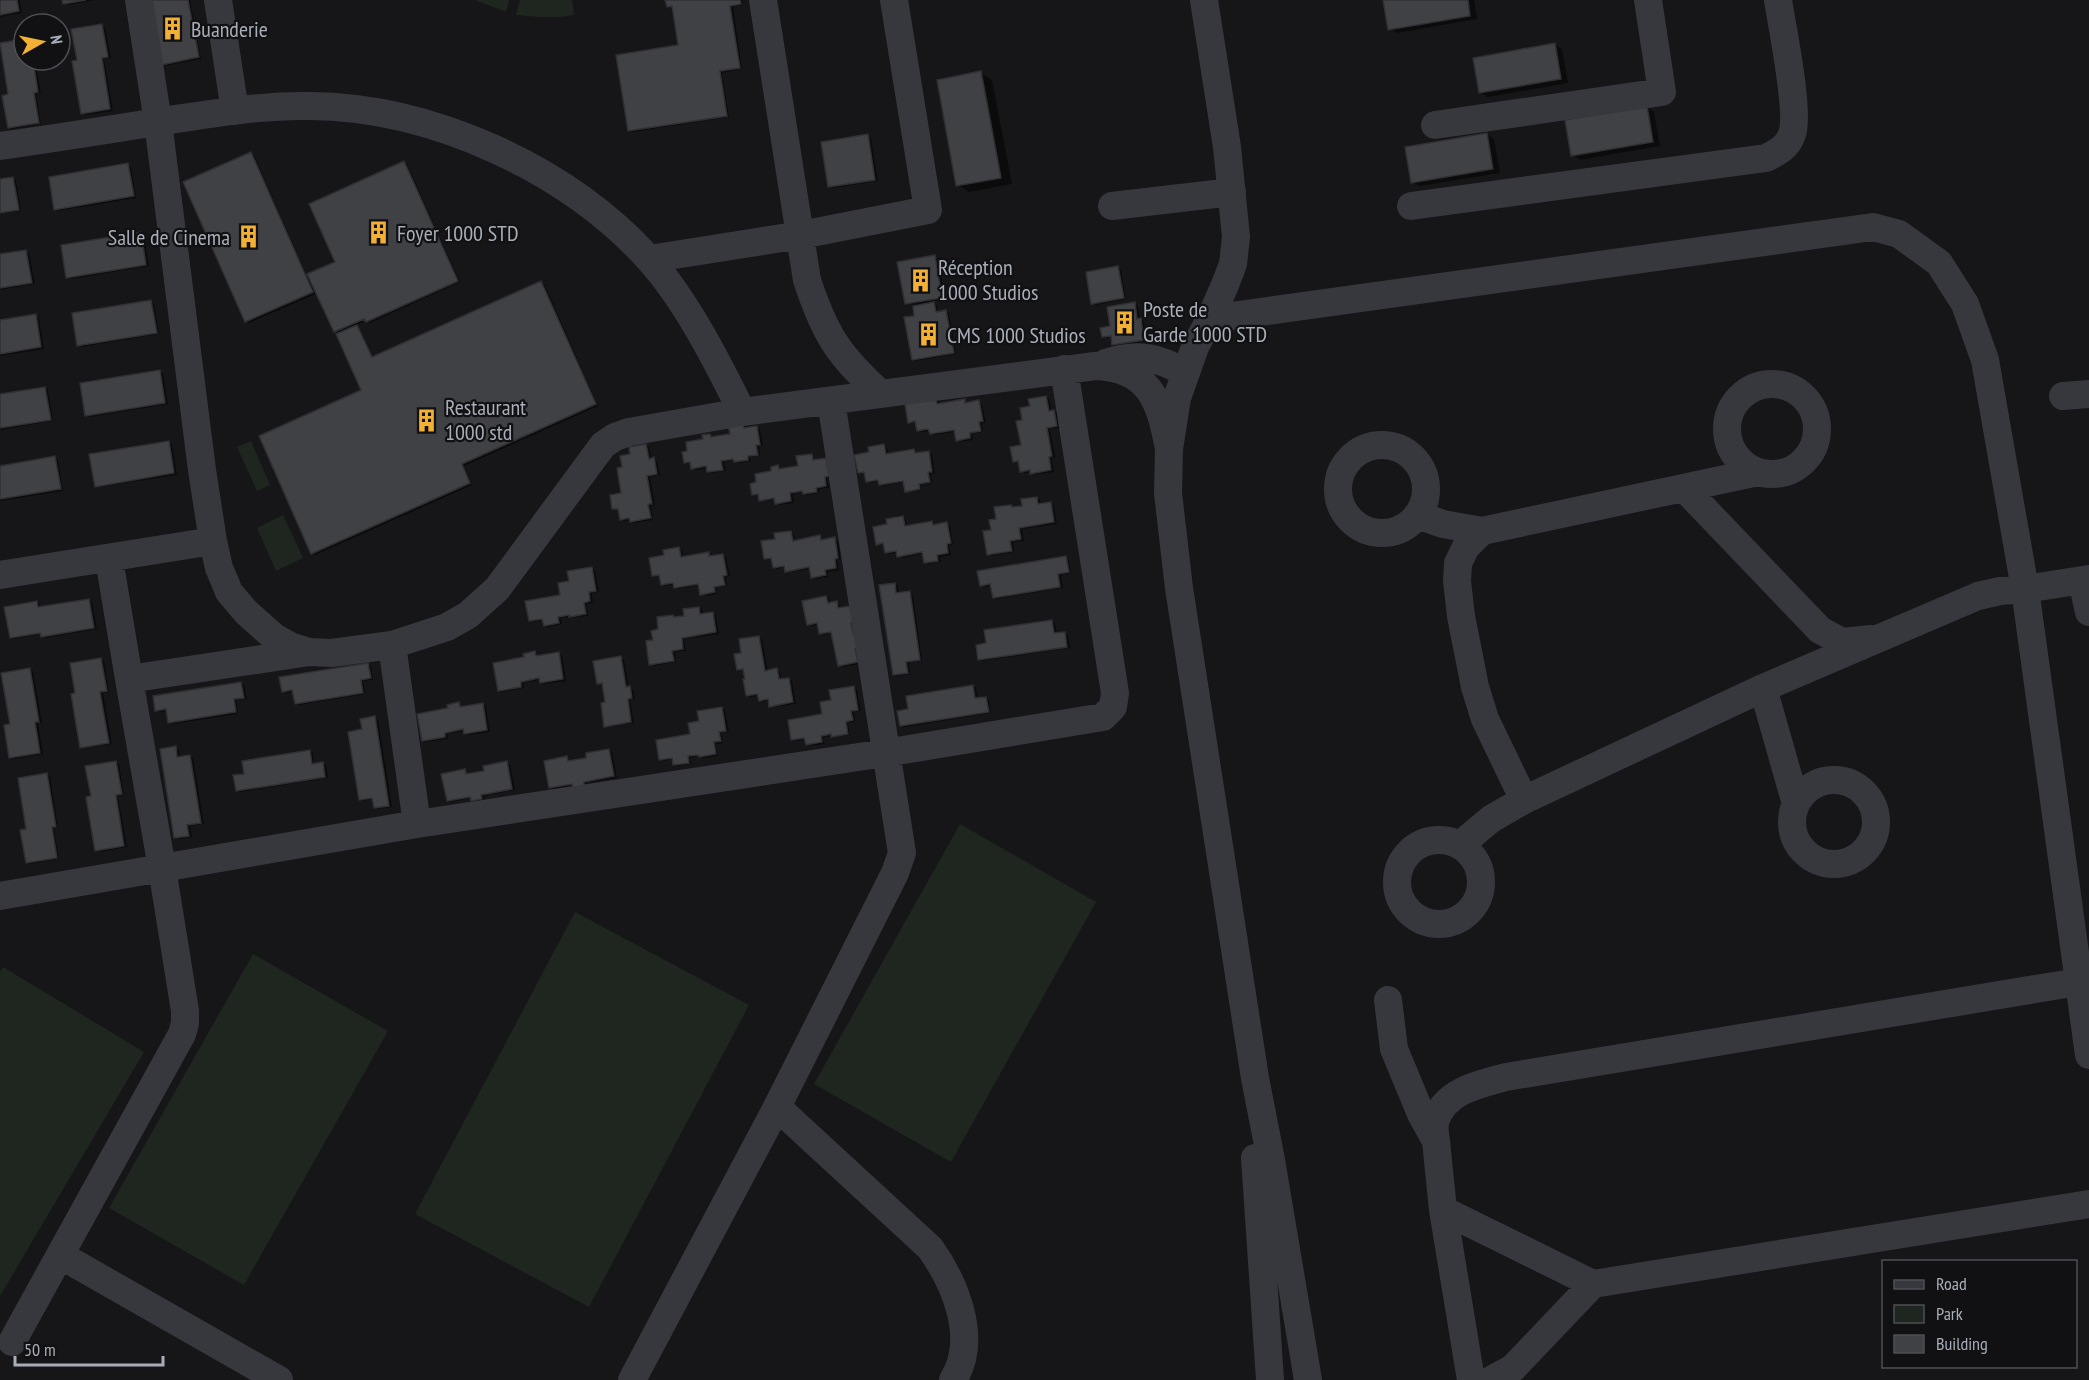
<svg xmlns="http://www.w3.org/2000/svg" width="2089" height="1380" font-family="'PT Sans Narrow',sans-serif">
<rect width="100%" height="100%" fill="#161618"/>
<path fill="#1e261f" d="M475,0H509L506,12Z
M520,0H572L574,15C554,19 536,17 516,15Z
M251,441L270,485L257,491L237,447Z
M283,515L303,558L276,571L257,528Z
M960,824L1096,902L951,1162L814,1084Z
M575,912L749,1005L589,1307L415,1214Z
M253,954L388,1031L244,1285L109,1208Z
M3,967L144,1052L0,1296V972Z"/>
<path fill="#0007" d="M0,0H20L22,13L0,17Z
M64,0H95L68,5Z
M149,0H190L201,59L165,66L162,64Z
M667,0H742L743,5L733,7L742,69L722,73L729,117L633,132L629,130L680,46L674,7L668,6Z
M1385,0H1474L1477,19L1397,33L1390,29Z
M102,26L105,28L111,58L104,59L113,111L86,115L83,113L78,61Z
M24,41V60H35L41,93L36,94L41,124L12,129L9,127L10,96Z
M1555,45L1562,49L1568,83L1488,97L1481,93Z
M981,73L992,80L1012,184L969,192L958,185Z
M1647,107L1654,112L1660,146L1580,160L1573,155Z
M1487,134L1494,139L1500,173L1420,186L1412,182Z
M868,136L871,138L878,181L833,188L829,186Z
M251,154L254,155L307,276L337,263L404,163L407,164L460,282L370,323L366,321L355,326L360,329L373,358L541,283L545,285L598,406L464,466L472,485L315,555L312,553L363,391L340,334L335,331L318,293L249,323L246,321Z
M128,165L131,167L136,198L58,211L55,209Z
M13,178L16,180L21,211L0,214V180Z
M140,233L144,235L149,266L71,279L68,277Z
M26,252L29,253L35,284L0,290V256Z
M935,257L938,259L945,299L930,302L937,305L938,313L946,311L949,313L956,354L916,361L913,360L916,317L914,305L906,303Z
M1118,268L1121,270L1126,299L1096,305L1093,303Z
M151,301L154,303L159,334L82,347L78,345Z
M1135,304L1138,306L1140,319L1144,321L1147,341L1117,346L1114,344L1112,337L1106,338L1103,336Z
M36,316L39,318L44,349L0,356V322Z
M159,371L163,373L168,404L90,417L87,415Z
M45,388L48,390L53,421L0,430V396Z
M938,397L940,405L965,400L968,404L979,402L982,404L986,422L982,423L983,432L972,434L973,440L960,442L957,440L956,432L934,435L930,431L922,432L918,430L917,423L910,422Z
M1046,397L1049,399L1052,412L1057,413L1060,428L1050,429L1055,457L1051,458L1054,472L1035,475L1031,472L1025,473L1022,471L1020,462L1014,461L1023,447L1024,421L1031,407Z
M746,425L747,429L757,427L760,429L763,446H759L760,456L750,457L751,461L739,463L735,460L724,462L726,471L711,473L708,471V468L696,470L693,468L692,464L685,463L689,452L710,435L713,437L731,435L730,426Z
M169,442L172,444L177,475L99,487L96,486Z
M646,445L649,447L652,460L657,461L660,475L650,477L655,505L651,506L653,520L634,523L631,520L624,521L621,519L619,510L614,509L622,494L623,469L631,455Z
M884,446L887,448L889,455L914,451L917,454L928,452L932,454L935,473L931,474L932,483L921,485L922,490L910,492L907,491L905,482L883,486L880,484V481L871,483L868,481L866,473L859,472L871,453Z
M811,455L831,478H827L829,488L819,489V493L807,495L804,492L793,494L794,503L780,505L776,503V500L764,501L761,500L760,495L753,494L778,467L781,469L800,467Z
M55,458L58,460L63,491L0,501V467Z
M1037,498L1040,500L1041,505L1051,504L1054,506L1057,524L1022,529L1024,541L1013,542L1014,552L992,556L989,554L992,531L998,520L1011,506L1015,508L1024,507Z
M902,517L906,519L907,527L932,522L936,526L947,524L950,526L953,545H949L951,555L940,557L941,562L928,564L925,562L923,554L902,558L898,556V553L889,554L886,552L884,545L877,544L889,525Z
M790,532L794,534L795,542L820,537L823,541L835,539L838,541L841,559L837,560L839,570L828,572V577L816,579L813,577L811,569L790,572L786,567L777,569L774,567L772,560L765,558L777,540Z
M679,549L682,551L684,558L709,554L726,557L730,576L726,577L727,586L716,588L717,594L705,596L702,594L700,585L678,589L675,587V584L666,586L662,584L661,576L654,575L666,557Z
M1066,558L1069,560L1071,573L1061,575L1063,588L997,599L994,597L992,586L984,587L981,585Z
M591,568L595,570L599,592L592,593L593,603L586,604L588,616L561,618L562,624L548,627L545,625L544,620L534,622L530,620L562,596L571,582Z
M895,584L898,586L899,595L909,593L913,595L922,661L909,663L910,674L897,676L894,674Z
M826,597L829,599L830,604L836,603L840,605L841,609L853,624L861,664L843,667L840,665L833,633L824,635L821,633L819,625L812,626L809,624Z
M89,600L92,602L97,629L45,638L42,634L14,639L11,637L37,602L40,604L41,608Z
M699,608L702,610L703,615L713,614L716,616L719,634L684,639L686,651L675,652L676,662L654,666L651,664L654,641L660,631L673,616L677,618L686,617Z
M1052,621L1055,623L1057,634L1064,633L1068,635L1070,648L982,661L979,659L987,644Z
M759,637L762,639L768,672L777,670L780,672L781,680L789,679L792,681L796,704L774,707L771,706L770,701L763,702L760,700L759,696L750,697L747,695L745,670L738,669L743,654Z
M535,653L538,657L558,654L562,655L566,681L544,684L541,680L523,683L524,688L502,692L499,690L525,659Z
M621,658L624,660L629,688L633,690L635,699L630,700L634,723L609,727L606,726L607,703L604,685L599,683Z
M101,659L104,661L109,692L103,693L112,744L84,748L81,747L77,694Z
M368,664L371,666L373,680L363,681L365,694L299,705L296,703L294,692L286,693L283,691Z
M30,670L33,671L42,723H38L43,754L14,759L11,757L12,725Z
M241,683L244,685L247,699L236,700L238,714L173,724L169,722L167,711L160,712L156,710Z
M973,686L976,688L978,700L986,698L989,700L991,713L905,727L901,726L909,710Z
M854,687L857,689L861,711L854,712L855,722L848,723L850,735L823,737L824,744L810,746L807,744L806,739L796,741L793,739L824,715L833,701Z
M459,704L462,708L483,704L486,706L490,732L468,735L465,731L447,734L448,739L426,742L423,740L450,710Z
M722,708L725,710L729,732L721,733L723,743L716,744L718,756L703,758L700,756L690,758L692,764L678,766L675,765L674,759L664,761L660,759L692,736L701,722Z
M375,718L378,720L392,807L378,809L375,807L374,799L363,801L360,799L363,731Z
M175,748L179,750L180,758L190,756L193,758L204,824L190,826L192,837L179,839L175,837Z
M609,750L612,752L617,778L586,783L587,787L574,785L553,789L550,787L567,758L571,762L588,759Z
M309,751L313,753L314,765L322,763L326,765L328,778L240,792L237,790Z
M116,762L119,764L124,795L118,796L127,847L100,852L96,850L92,798Z
M507,763L510,765L515,790L484,796L485,800L475,802L471,798L451,802L448,800L465,771L469,775L486,772Z
M47,775L50,776L58,828L54,829L59,859L30,864L27,862L28,830Z"/>
<path fill="#404145" stroke="#303034" stroke-width="1.5" d="M0,0H17L19,11L0,15Z
M62,0H86L63,4Z
M148,0H188L199,57L161,65Z
M665,0H740L741,4L730,6L740,68L720,71L727,116L628,131L616,55L678,45L672,6L667,7Z
M1383,0H1468L1470,16L1388,30Z
M102,24L108,57L102,58L110,109L81,114L72,61L77,60L71,29Z
M24,39V60H33L38,92L34,93L39,123L8,128L2,96L8,94L0,43Z
M1555,43L1561,79L1479,93L1473,58Z
M981,71L1001,178L956,186L937,80Z
M1647,106L1653,142L1571,156L1565,120Z
M1487,133L1493,169L1411,183L1405,147Z
M868,134L875,180L828,187L821,142Z
M251,152L313,292L245,322L183,182Z
M404,161L458,281L366,322L364,319L334,332L307,274L335,262L309,204Z
M128,163L134,196L54,210L49,177Z
M13,177L19,210L0,213V179Z
M141,232L146,265L66,278L61,245Z
M26,250L32,283L0,288V254Z
M935,255L942,298L905,304L897,262Z
M1118,266L1124,298L1091,304L1086,272Z
M541,281L596,404L462,464L470,483L311,554L259,436L361,390L336,334L357,325L372,357Z
M151,300L157,333L77,346L72,313Z
M934,302L936,312L946,310L954,353L912,360L904,317L914,316L913,306Z
M1135,302L1137,319L1141,318L1144,340L1112,345L1111,336L1102,337L1100,328L1110,326L1107,307Z
M36,314L41,347L0,354V320Z
M160,370L165,403L85,416L80,383Z
M45,387L51,420L0,428V394Z
M935,393L937,404L965,399V403L979,400L983,421L979,422L981,431L970,433V438L956,441L954,430L930,434L928,429L917,431L915,421L908,423L905,404Z
M1046,396L1049,411L1054,410L1057,426L1047,428L1052,456L1049,457L1051,470L1030,474V470L1020,472L1018,461L1013,462L1010,447L1021,445L1016,421L1022,420L1020,408L1030,406L1028,399Z
M743,422L744,428L757,426L760,445H756L758,455L748,456V460L734,462L733,459L721,461L723,470L707,472L706,466L691,469L690,462L684,463L682,452L687,451L686,442L703,439L702,435L710,434L711,437L730,434L728,424Z
M169,441L174,473L95,487L89,454Z
M646,444L649,459L654,457L657,474L647,476L652,504H648L651,518L630,522L629,518L620,520L618,509H612L610,495L621,493L617,468L622,467L620,456L630,454L629,447Z
M884,444L886,454L914,449L915,453L929,451L932,472H928L930,482L919,484L920,489L905,492L903,481L879,485L878,480L866,482L864,472L858,473L854,455L869,452L868,447Z
M812,454L813,460L826,458L829,476L825,477L826,486L816,488L817,492L803,494L802,491L790,493L791,501L775,504L774,498L759,501L758,494L752,495L750,484L756,482L755,474L771,471V467L778,465L779,469L798,466L796,456Z
M55,456L61,489L0,499V466Z
M1037,497L1038,504L1051,502L1054,522L1019,528L1021,539L1010,541L1012,551L987,555L983,531L991,530L989,520L996,519L994,507L1011,505L1012,507L1022,506L1021,499Z
M903,516L905,526L932,521L933,525L947,522L951,543L947,544L948,553L937,555L938,561L924,563L922,552L897,557L896,551L885,553L883,543L876,545L873,527L887,524L886,519Z
M791,531L793,541L820,535L821,540L835,537L838,558L835,559L836,568L825,570L826,575L811,578L809,567L785,572L784,566L773,568L771,558L764,559L761,541L775,539L774,533Z
M679,547L681,557L709,552V556L723,554L727,575L723,576L725,585L714,587L715,592L700,595L698,584L674,588L673,583L661,585L659,575L652,576L649,558L664,555L663,550Z
M1066,556L1069,572L1058,574L1060,587L993,598L990,584L980,586L977,571Z
M592,567L596,591L589,592L590,601L584,603L586,614L569,617V615L558,617L559,623L544,626L542,619L529,621L525,601L560,595L558,583L569,581L567,571Z
M895,583L896,593L910,591L920,660L906,662L908,673L893,675L879,585Z
M826,596L828,603L837,601L838,608L850,606L853,622L851,623L853,633L862,648L855,649L858,662L838,666L831,632L819,634L817,623L807,625L802,601Z
M89,599L94,628L41,637L40,633L10,638L4,607L37,601L38,607Z
M699,607L700,614L713,612L716,632L682,638L683,649L672,651L674,661L649,665L646,641L653,640L651,631L658,629L657,617L673,615L674,617L684,616L683,609Z
M1052,620L1054,633L1065,632L1067,647L978,660L976,645L986,643L984,630Z
M759,636L765,671L777,668L779,679L789,678L793,702L769,707L768,699L759,701L757,694L746,696L743,679H745L743,669L737,670L734,654L741,653L739,639Z
M535,651L536,656L559,652L563,679L540,683L539,678L521,682V687L498,691L493,663L524,657L523,654Z
M621,656L626,687L630,686L632,698L628,699L631,722L604,727L601,703L605,702L602,683L597,684L593,661Z
M101,658L107,691L100,692L109,743L80,748L71,694L75,693L70,663Z
M368,663L371,678L361,680L363,693L295,704L292,690L282,692L279,677Z
M30,668L39,722H35L40,753L9,758L4,725L10,724L1,673Z
M241,682L244,698L234,699L236,712L168,723L166,709L155,711L153,696Z
M973,685L975,698L986,697L989,712L900,726L897,711L908,709L906,696Z
M854,686L858,710L851,711L853,720L846,722L848,734L831,737V734L821,736L822,742L806,745L804,738L791,740L788,720L822,714L820,702L831,700L829,690Z
M459,702L460,707L483,703L487,730L464,734L463,729L445,733V737L422,741L417,714L448,708L447,705Z
M722,707L726,731L719,732L721,741L714,742L716,754L699,757L698,755L688,756L689,763L673,765L672,758L659,760L656,740L690,734L688,723L699,721L697,711Z
M375,716L389,806L374,808L372,798L359,800L348,732L362,729L360,719Z
M176,746L177,757L190,755L201,823L187,825L189,836L174,838L160,749Z
M609,749L614,776L584,782V786L573,788L572,784L549,788L544,761L567,756L568,761L586,758V753Z
M310,750L312,764L323,762L325,777L236,791L233,775L244,774L242,761Z
M116,761L122,794L116,795L124,846L95,851L86,797L91,796L85,766Z
M507,761L512,789L481,795L482,799L471,801L470,797L447,801L441,774L465,769L466,774L484,771L483,766Z
M47,773L56,827H52L57,858L26,863L20,830L26,829L18,778Z"/>
<g fill="none" stroke-linecap="round" stroke-linejoin="round">
<path stroke="#37383d" stroke-width="28" d="M139,0L158,122L202,470L213,541L219,568L225,582L229,592L246,612L274,637L290,646L309,652L331,653L392,645L447,627L468,615L497,589L603,445L615,437L629,432L742,412L1095,366C1150,368 1160,401 1169,449
M218,0L235,111
M763,0L807,280C825,335 839,356 881,394
M1204,0L1227,147L1236,237L1233,264L1225,285L1210,319L1195,347L1177,398L1169,449L1168,493L1179,588L1255,1078L1271,1160L1308,1380
M1435,125L1662,92L1648,0
M0,146C57,138 113,129 170,120C216,113 263,105 310,106C431,107 566,168 648,258C685,298 718,363 742,412
M1112,206L1232,192
M1411,206L1766,158C1778,152 1788,147 1792,134C1800,113 1782,26 1778,0
M649,259L801,235L928,210L894,0
M1210,319L1873,227L1899,234L1939,263L1965,304L1985,360L2025,589L2089,1055
M1106,363C1136,352 1159,357 1185,373
M1727 429a45 45 0 1 1 90 0a45 45 0 1 1-90 0Z
M2063,396L2089,394
M1338 489a44 44 0 1 1 88 0a44 44 0 1 1-88 0Z
M1684,488L1820,630L1842,642L1871,639
M1418,515L1443,524L1482,531L1758,472
M1482,531L1466,547L1458,563L1457,581L1461,616L1475,687L1485,719L1524,800
M109,559L129,679
M0,575L213,541
M2082,580L2089,612
M392,645L417,824L885,753L1103,717L1113,707L1115,693L1064,369
M309,652L129,679L162,868L417,824
M1763,688L1796,804
M1792 822a42 42 0 1 1 84 0a42 42 0 1 1-84 0Z
M1397 882a42 42 0 1 1 84 0a42 42 0 1 1-84 0Z
M1460,845L1491,819L1524,800L1763,688L1978,596L2000,591L2025,589L2089,579
M0,896L162,868L185,1011V1023L182,1034L12,1342
M1388,1000L1394,1049L1421,1114L1436,1141L1443,1210L1471,1380
M777,1107L930,1248C955,1283 979,1339 953,1380
M1436,1141C1435,1135 1434,1127 1435,1122C1444,1091 1479,1084 1506,1077L2078,982
M1255,1158L1270,1380
M1443,1210L1593,1284L2089,1204
M60,1255L279,1380
M632,1380L777,1107L895,873L902,853L831,401
M1491,1380L1513,1368L1593,1284"/>
</g>
<defs>
<symbol id="building-bare" viewBox="-9 -9 18 18"><path d="M-4-6H4V6H1V3H-1V6H-4ZM-2.5-4.3h1.7v1.8h-1.7ZM.8-4.3h1.7v1.8H.8ZM-2.5-1h1.7V.8h-1.7ZM.8-1h1.7V.8H.8Z" fill="#f2b134" stroke="#111113" stroke-width="2.5" paint-order="stroke"/></symbol>
</defs>
<g fill-rule="evenodd">
<use href="#building-bare" x="156" y="12" width="33" height="33"/>
<use href="#building-bare" x="362" y="216" width="33" height="33"/>
<use href="#building-bare" x="232" y="220" width="33" height="33"/>
<use href="#building-bare" x="904" y="264" width="33" height="33"/>
<use href="#building-bare" x="1108" y="306" width="33" height="33"/>
<use href="#building-bare" x="912" y="318" width="33" height="33"/>
<use href="#building-bare" x="410" y="404" width="33" height="33"/>
</g>
<g text-anchor="middle" stroke-width="4.5" stroke-linejoin="round" paint-order="stroke">
<g font-size="22" fill="#a8adb8" stroke="#111113" text-anchor="start">
<text x="191" y="37">Buanderie</text>
<text x="397" y="241">Foyer 1000 STD</text>
<text x="230" y="245" text-anchor="end">Salle de Cinema</text>
<text x="938" y="275">Réception<tspan x="938" dy="25">1000 Studios</tspan></text>
<text x="1143" y="317">Poste de<tspan x="1143" dy="25">Garde 1000 STD</tspan></text>
<text x="947" y="343">CMS 1000 Studios</text>
<text x="445" y="415">Restaurant<tspan x="445" dy="25">1000 std</tspan></text>
</g>
</g>
<rect x="1882" y="1260" width="195" height="108" fill="#111113" stroke="#4d4f55" stroke-width="1.5"/>
<rect x="1894" y="1280" width="30" height="9" fill="#37383d" stroke="#4d4f55" stroke-width="1.5"/>
<text x="1936" y="1290" font-size="18" fill="#a8adb8">Road</text>
<rect x="1894" y="1305" width="30" height="18" fill="#1e261f" stroke="#4d4f55" stroke-width="1.5"/>
<text x="1936" y="1320" font-size="18" fill="#a8adb8">Park</text>
<rect x="1894" y="1335" width="30" height="18" fill="#404145" stroke="#4d4f55" stroke-width="1.5"/>
<text x="1936" y="1350" font-size="18" fill="#a8adb8">Building</text>
<g transform="translate(42 42) rotate(81)"><circle r="28" fill="#111113" stroke="#4d4f55" stroke-width="1.5"/>
<path d="M0-4.5L10 22L0 15L-10 22Z" fill="#f2b134"/>
<text y="-9" font-size="16" font-weight="bold" text-anchor="middle" fill="#a8adb8">N</text>
</g>
<path d="M15 1356v9h148v-9" fill="none" stroke="#a8adb8" stroke-width="3"/>
<text x="24" y="1356" font-size="18" fill="#a8adb8" stroke="#111113" stroke-width="4.5" paint-order="stroke">50 m</text>
</svg>
